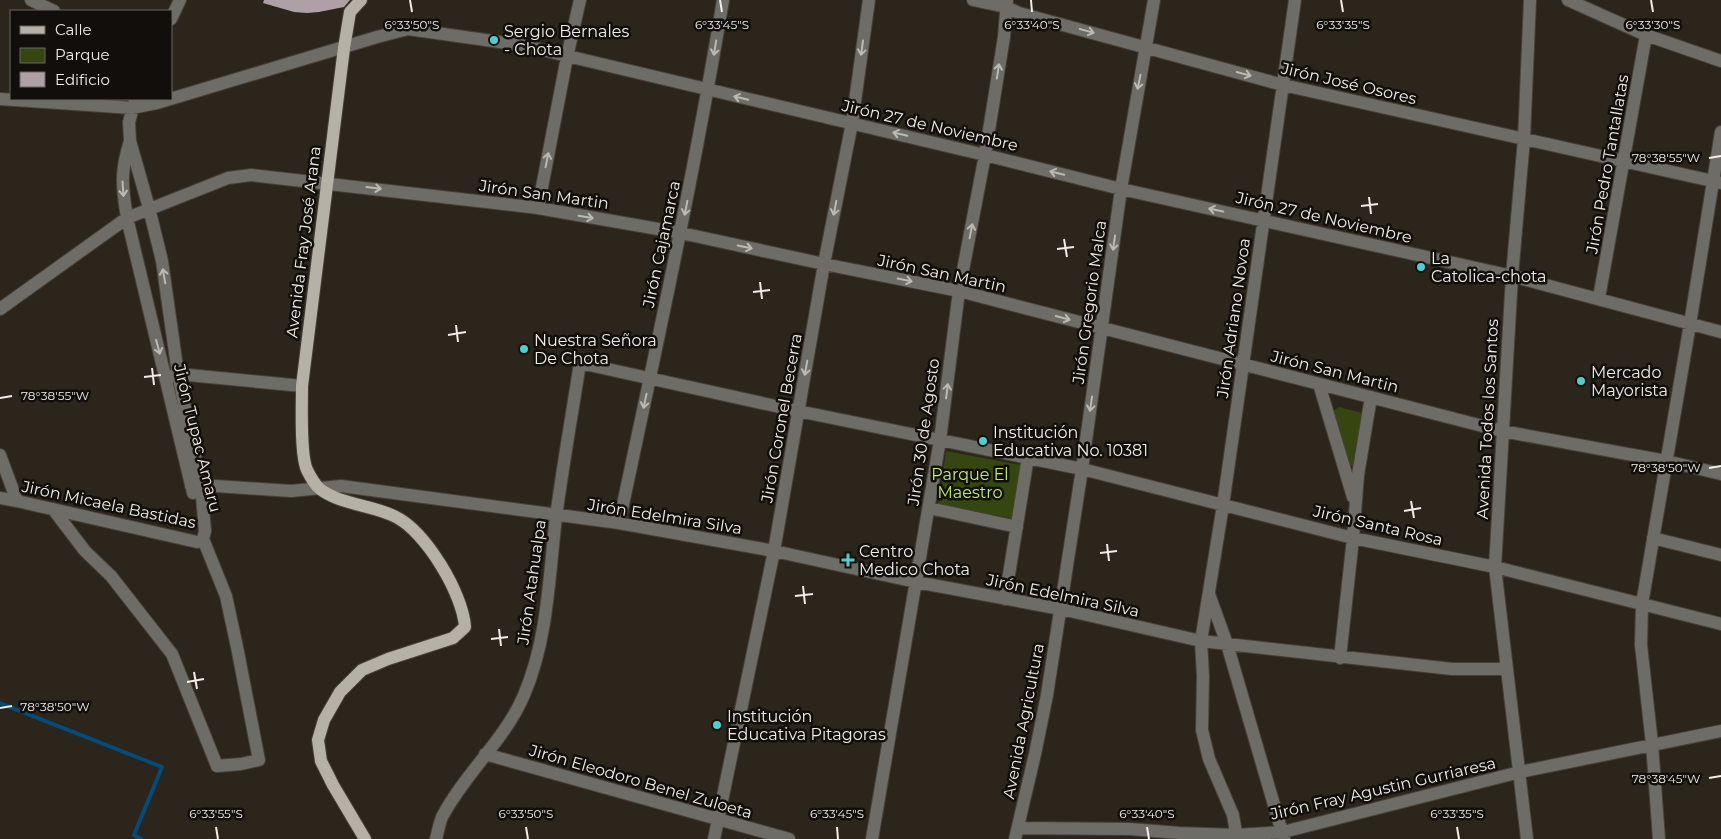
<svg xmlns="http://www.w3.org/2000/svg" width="1721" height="839" font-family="Montserrat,sans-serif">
<rect width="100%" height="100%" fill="#2b251c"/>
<path fill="#354611" d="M1339,407L1362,413L1355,466L1347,465L1333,411Z
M946,451L1021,465L1012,518L938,506Z"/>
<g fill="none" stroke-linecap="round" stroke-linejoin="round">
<path stroke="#044b79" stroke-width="4" d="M0,703L162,767L134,835L141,839"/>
</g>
<path fill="#aea0a6" d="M264,0H350L344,7L319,12L307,13L294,12L263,3Z"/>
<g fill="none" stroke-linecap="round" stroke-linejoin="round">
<defs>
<path id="minor" d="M31,0L54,11
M973,0L1006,7L1019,13L1283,85L1721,183
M1568,0L1646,35L1721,61
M171,19L180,0
M0,99L132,108L157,103L377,37L408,29L521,45L985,155L1121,189L1512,276L1721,332
M130,141C120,172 122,187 127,218L193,493
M538,208L567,57L580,0
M1599,298L1646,35
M0,309L127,218L228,178L251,175L538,208L681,233L824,264L959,291L1502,431L1666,461L1721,474
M172,376L178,374L302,386
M1319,384L1353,497
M0,455L17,501
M191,486L201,485L291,491L341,486L619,523L774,551L916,582L1061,609L1201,641L1452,669H1507
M0,498L17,501L197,542L203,539L205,531L201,485L178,374L162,261L149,208L130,141L129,122L135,101
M929,508L1017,527
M53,509L85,551L111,576L172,654L217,766L241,764L259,760L237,647L226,596L203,539
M619,523C656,349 694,176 723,0
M1653,538L1721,555
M1209,594L1227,644L1284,839
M1005,599L1028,457
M1340,658L1353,538L1358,475L1371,397
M485,754L789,839
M1018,828L1130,829L1179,833L1236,835L1283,832L1520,772L1721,731
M436,839C438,832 439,824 442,817C465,773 505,740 524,695C548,639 549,576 556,517C563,465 572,414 580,363L798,411L1082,469L1353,538L1495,567L1721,624
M714,839L774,551L824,264L852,123L869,0
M872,839L940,440L959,291L985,155L1004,37L1007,0
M1015,839L1035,754L1047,695L1082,469L1121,189L1154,0
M1237,839L1233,815L1209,759L1202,730L1203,676L1201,641L1223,505L1295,0
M1527,839L1495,567L1512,276L1524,139L1530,0
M1659,839L1652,744L1641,645L1642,604L1690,324L1721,132"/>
<path id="major" d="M361,0L350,12L344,48L302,386C302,405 300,455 307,470C310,476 315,485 320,489C341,505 373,505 396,517C426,532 463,594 465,627L453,638L388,659L362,670L340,692L324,720L318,740L321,761L333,785L365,839"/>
</defs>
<use href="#minor" stroke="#474138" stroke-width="14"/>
<use href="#major" stroke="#474138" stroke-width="14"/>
<use href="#minor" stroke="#6d6c66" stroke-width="12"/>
<use href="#major" stroke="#b5b1a7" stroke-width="12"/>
</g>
<defs><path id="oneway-shaft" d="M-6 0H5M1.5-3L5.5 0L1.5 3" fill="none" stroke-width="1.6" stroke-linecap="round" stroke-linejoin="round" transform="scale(1.25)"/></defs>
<g stroke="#bdb9b3">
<use href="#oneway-shaft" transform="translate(1087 31) rotate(15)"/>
<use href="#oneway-shaft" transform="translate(715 48) rotate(99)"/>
<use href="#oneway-shaft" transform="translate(862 48) rotate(98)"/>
<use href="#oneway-shaft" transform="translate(998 71) rotate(-81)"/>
<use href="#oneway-shaft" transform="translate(1244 74) rotate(15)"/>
<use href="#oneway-shaft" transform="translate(1139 82) rotate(102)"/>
<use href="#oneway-shaft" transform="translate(741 98) rotate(-167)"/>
<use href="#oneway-shaft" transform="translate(900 134) rotate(-167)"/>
<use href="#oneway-shaft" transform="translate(547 160) rotate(-79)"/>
<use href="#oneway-shaft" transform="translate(1057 173) rotate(-166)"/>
<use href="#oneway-shaft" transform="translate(374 188) rotate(7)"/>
<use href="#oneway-shaft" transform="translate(123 189) rotate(86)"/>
<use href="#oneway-shaft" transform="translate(686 208) rotate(101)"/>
<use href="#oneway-shaft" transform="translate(835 208) rotate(101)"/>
<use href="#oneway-shaft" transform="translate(1216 210) rotate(-168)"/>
<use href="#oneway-shaft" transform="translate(586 217) rotate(10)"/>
<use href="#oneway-shaft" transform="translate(971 231) rotate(-79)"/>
<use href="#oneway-shaft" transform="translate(1114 243) rotate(98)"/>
<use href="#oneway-shaft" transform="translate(745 247) rotate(12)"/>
<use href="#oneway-shaft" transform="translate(164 276) rotate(-100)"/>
<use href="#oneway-shaft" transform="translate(905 280) rotate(11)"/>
<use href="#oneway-shaft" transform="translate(1063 318) rotate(15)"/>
<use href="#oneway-shaft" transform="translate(158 347) rotate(75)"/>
<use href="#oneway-shaft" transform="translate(806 368) rotate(100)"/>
<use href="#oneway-shaft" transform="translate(947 391) rotate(-83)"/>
<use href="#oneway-shaft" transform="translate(645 401) rotate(102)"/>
<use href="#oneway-shaft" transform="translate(1091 404) rotate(98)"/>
</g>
<path fill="none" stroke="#f2ede7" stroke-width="2" d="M410,0L412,12M720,0L722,12M1031,0L1032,12M1341,0L1343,12M1651,0L1653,12M1709,158L1721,156M1369,197L1371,214M1361,206L1378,204M1064,239L1067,257M1057,249L1074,247M760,282L762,299M753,292L770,290M456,325L458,342M448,335L466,332M152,368L154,385M144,377L161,375M0,398L12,396M1709,468L1721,466M1411,501L1414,518M1404,511L1421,508M1107,544L1109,561M1100,553L1117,551M803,586L805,604M795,596L813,594M499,629L501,646M491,639L508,637M194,672L197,689M187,682L204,679M0,708L12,706M1709,778L1721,776M216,827L218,839M526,827L528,839M837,827L838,839M1147,827L1149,839M1457,827L1459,839"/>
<g fill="#52cdcf" stroke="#110e0b" stroke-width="2">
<circle cx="494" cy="40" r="5"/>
<circle cx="1421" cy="267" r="5"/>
<circle cx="524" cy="349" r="5"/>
<circle cx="1581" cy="381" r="5"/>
<circle cx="983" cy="441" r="5"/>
<path d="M845.5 552.5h5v5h5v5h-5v5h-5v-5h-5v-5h5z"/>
<circle cx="717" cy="725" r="5"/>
</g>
<g text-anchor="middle" stroke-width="5" stroke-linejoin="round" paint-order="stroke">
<g font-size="16" fill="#f2ede7" stroke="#110e0b" text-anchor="start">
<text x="504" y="37">Sergio Bernales<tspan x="504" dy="18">- Chota</tspan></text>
<text x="1431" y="264">La<tspan x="1431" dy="18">Catolica-chota</tspan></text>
<text x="534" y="346">Nuestra Señora<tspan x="534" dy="18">De Chota</tspan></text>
<text x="1591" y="378">Mercado<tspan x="1591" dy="18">Mayorista</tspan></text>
<text x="993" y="438">Institución<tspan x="993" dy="18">Educativa No. 10381</tspan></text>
<text x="859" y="557">Centro<tspan x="859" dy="18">Medico Chota</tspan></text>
<text x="727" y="722">Institución<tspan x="727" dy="18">Educativa Pitagoras</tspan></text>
</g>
<g font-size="16" fill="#f2ede7" stroke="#110e0b">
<text transform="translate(1349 83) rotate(13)" y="6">Jirón José Osores</text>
<text transform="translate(930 125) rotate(13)" y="6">Jirón 27 de Noviembre</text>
<text transform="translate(1607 164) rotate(-80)" y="6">Jirón Pedro Tantallatas</text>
<text transform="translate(544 194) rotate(8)" y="6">Jirón San Martin</text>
<text transform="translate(1324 217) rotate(13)" y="6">Jirón 27 de Noviembre</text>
<text transform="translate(303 242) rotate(-83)" y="6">Avenida Fray José Arana</text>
<text transform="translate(661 244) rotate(-78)" y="6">Jirón Cajamarca</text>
<text transform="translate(942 273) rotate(12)" y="6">Jirón San Martin</text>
<text transform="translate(1089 302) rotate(-82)" y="6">Jirón Gregorio Malca</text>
<text transform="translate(1233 318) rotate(-82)" y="6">Jirón Adriano Novoa</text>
<text transform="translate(1335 371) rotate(14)" y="6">Jirón San Martin</text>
<text transform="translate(781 418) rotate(-80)" y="6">Jirón Coronel Becerra</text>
<text transform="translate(1487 419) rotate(-87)" y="6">Avenida Todos los Santos</text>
<text transform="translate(923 432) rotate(-82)" y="6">Jirón 30 de Agosto</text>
<text transform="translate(198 438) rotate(76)" y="6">Jirón Tupac Amaru</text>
<text transform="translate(109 504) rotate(12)" y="6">Jirón Micaela Bastidas</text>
<text transform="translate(665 516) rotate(9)" y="6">Jirón Edelmira Silva</text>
<text transform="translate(1378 525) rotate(13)" y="6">Jirón Santa Rosa</text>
<text transform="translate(531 582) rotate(-82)" y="6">Jirón Atahualpa</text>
<text transform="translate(1063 595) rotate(12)" y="6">Jirón Edelmira Silva</text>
<text transform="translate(1023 721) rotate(-79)" y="6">Avenida Agricultura</text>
<text transform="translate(641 781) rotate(16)" y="6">Jirón Eleodoro Benel Zuloeta</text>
<text transform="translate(1383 788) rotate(-13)" y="6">Jirón Fray Agustin Gurriaresa</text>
</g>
<g font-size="16" fill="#c1eb74" stroke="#110e0b">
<text x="970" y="480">Parque El<tspan x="970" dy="18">Maestro</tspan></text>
</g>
</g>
<g font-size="12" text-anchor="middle" fill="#f2ede7" stroke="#110e0b" stroke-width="5" stroke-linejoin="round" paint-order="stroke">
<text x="412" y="29">6°33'50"S</text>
<text x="722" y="29">6°33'45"S</text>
<text x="1032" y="29">6°33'40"S</text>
<text x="1343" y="29">6°33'35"S</text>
<text x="1653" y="29">6°33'30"S</text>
<text x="1666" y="162">78°38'55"W</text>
<text x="55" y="400">78°38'55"W</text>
<text x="1666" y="472">78°38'50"W</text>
<text x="55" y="711">78°38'50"W</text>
<text x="1666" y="783">78°38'45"W</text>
<text x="216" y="818">6°33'55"S</text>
<text x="526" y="818">6°33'50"S</text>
<text x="837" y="818">6°33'45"S</text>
<text x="1147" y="818">6°33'40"S</text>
<text x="1457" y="818">6°33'35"S</text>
</g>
<rect x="10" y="10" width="162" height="90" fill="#110e0b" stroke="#6b6763"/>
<rect x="20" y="26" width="25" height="8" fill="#b5b1a7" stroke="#6b6763"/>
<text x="55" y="35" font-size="15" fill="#f2ede7">Calle</text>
<rect x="20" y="48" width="25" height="15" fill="#354611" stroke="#6b6763"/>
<text x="55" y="60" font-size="15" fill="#f2ede7">Parque</text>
<rect x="20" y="72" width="25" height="15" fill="#aea0a6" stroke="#6b6763"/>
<text x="55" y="85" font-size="15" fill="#f2ede7">Edificio</text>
</svg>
